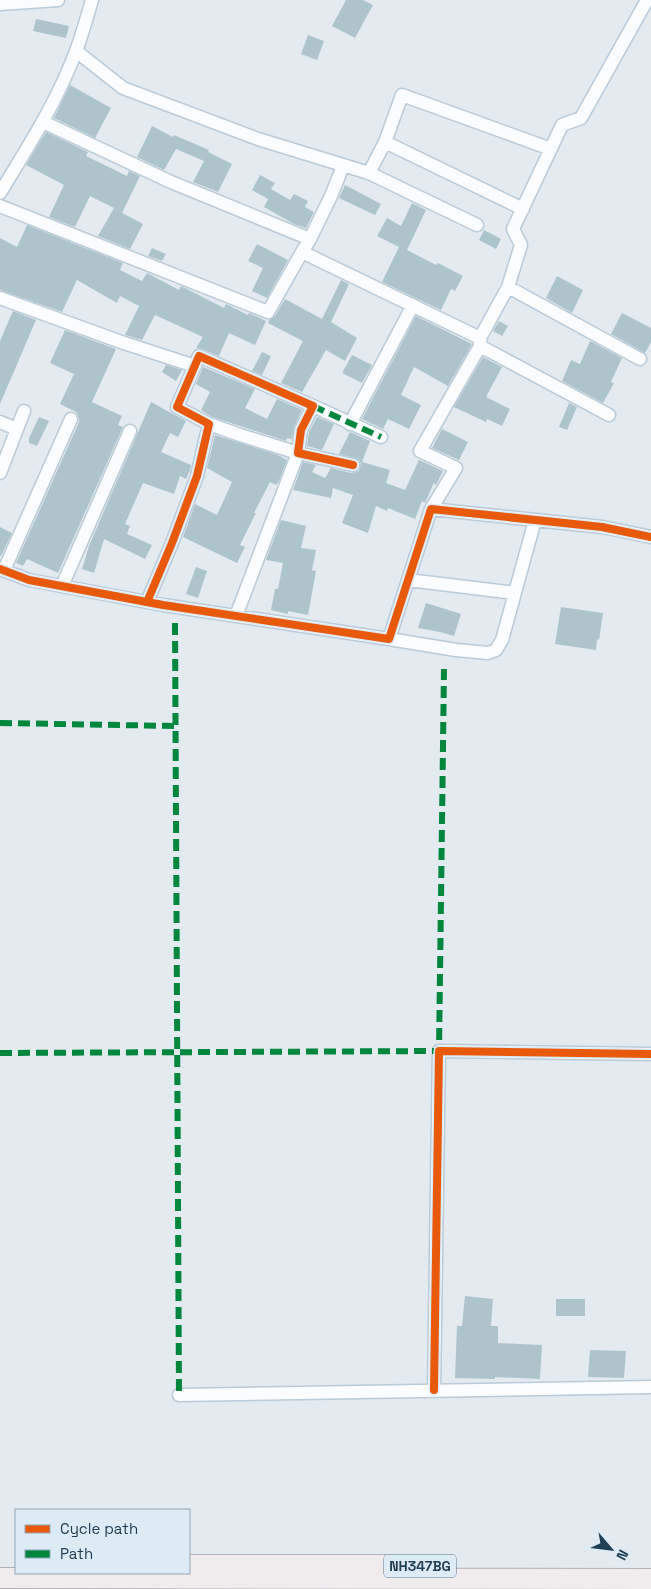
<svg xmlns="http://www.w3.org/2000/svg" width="651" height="1589" font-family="'Space Grotesk',sans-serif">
<rect width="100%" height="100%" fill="#e3eaf0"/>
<path fill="#aec4cd" d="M346,0H363L373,5L355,38L332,26Z
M36,19L69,26L66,38L33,31Z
M308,35L324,41L317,60L301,54Z
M70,85L111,108L95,138L54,118Z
M152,126L173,137L174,135L209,150L208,152L232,164L218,192L193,182L204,161L176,149L164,170L137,157Z
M46,132L88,152L86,156L127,176L129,171L140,176L122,213L143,224L130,249L98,236L114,208L90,196L75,227L49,217L64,185L26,165Z
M260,175L275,183L271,189L290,200L294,194L308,201L305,207L314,212L306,228L294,224L264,207L268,199L252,190Z
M345,185L381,204L375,215L339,198Z
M412,203L426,210L407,250L436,265L438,263L463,276L455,291L451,289L441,310L382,282L399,247L377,236L387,218L401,226Z
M27,225L123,263L120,270L142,281L147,273L179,290L181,286L224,308L226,304L248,315L249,313L266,321L255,345L229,333L219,356L202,349L196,348L203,337L155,315L142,340L125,335L139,306L120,296L117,303L77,280L62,312L0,290V238L17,247Z
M484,230L501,239L496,249L479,240Z
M257,244L288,260L267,298L252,291L263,268L248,261Z
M152,248L166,254L162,261L148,256Z
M557,276L583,290L572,313L546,298Z
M341,280L349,284L331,322L357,338L345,361L326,350L302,392L281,383L303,341L268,323L269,320L275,316L285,299L322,319Z
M13,311L36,320L0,404V341Z
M622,313L651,328V342L645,353L611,334Z
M416,316L472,344L448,386L414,367L401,395L421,405L409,429L388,419L383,429L362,419Z
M499,321L508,326L502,336L493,331Z
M65,330L116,349L92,402L122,416L118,425L123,427L58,573L27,559L23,566L16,563L79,422V418L76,412L60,404L74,374L50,363Z
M590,341L622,358L611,382L614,383L603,403L562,381L571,360L580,364Z
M262,352L271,356L262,375L252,371Z
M352,355L372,365L362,383L342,373Z
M483,357L502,367L486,397L510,409L502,426L487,419L486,422L454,407Z
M166,365L182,370L176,381L162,372Z
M203,367L255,389L245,408L267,419L277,399L302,410L294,427L292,439L287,438L286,441L243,427L212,417L201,410L210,392L196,384Z
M151,402L186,421L178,437L170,433L161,452L191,465L190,470L186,479L180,476L174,494L143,483L125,524L130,526L127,534L152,545L145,559L104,539L94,573L82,569L89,546Z
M569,403L577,407L567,430L559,427Z
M39,417L49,421L37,446L29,443V438Z
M317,417L334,424L322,450L307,446L309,432Z
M442,429L468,442L459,460L432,448Z
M350,432L370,441L362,462L390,470L386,483L405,490L419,460L443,471L436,485L434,483L425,503L422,501L415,519L388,508L387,511L376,506L368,533L342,523L353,495L333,488L331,498L293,490L303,462L316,465L312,472L325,478L331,468L351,473L359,471L361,463L358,459L339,454Z
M215,435L278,455L287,460L279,481L276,485L270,482L254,513H256L240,545L245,547L237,563L183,537L195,504L217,515L232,482L207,468Z
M281,520L306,526L301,548L316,550L312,570L316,571L308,615L288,611V614L271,610L275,589H278L283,563L266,560Z
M0,527L12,533L1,556L0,555Z
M196,567L207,571L198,598L186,594Z
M426,603L461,614L454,636L440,632L418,628Z
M561,607L603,613L599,640L597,639L596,650L555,644Z
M465,1296L493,1299L491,1326H498V1343L542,1345L540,1379L495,1377V1379L455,1378L457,1326H462Z
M556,1299H585V1316H556Z
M590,1350L626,1351L624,1378L588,1377Z"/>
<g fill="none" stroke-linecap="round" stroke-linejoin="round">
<defs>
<path id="street" d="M0,4L58,0
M76,51L123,88L258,139L369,173L477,225
M43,122L171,182L310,239L302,252L480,338
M385,142L402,95L551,149
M369,173L385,142L523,209
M0,193C28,147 57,102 76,51C82,35 87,17 92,0
M0,206L268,312L302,252
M310,239L331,196L343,166
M508,287L521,245L513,229L562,125L581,118L647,0
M0,298L124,343L195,366
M480,346L609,415
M313,406L381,437
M0,422L17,429L24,411
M209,424L240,435L298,453L236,616
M350,424L413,305
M0,473L17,429
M431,509L456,468L420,451L480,346V338L508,287L640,359
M0,569L29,580L163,605L389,639L431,509L602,527L651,537
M4,570L71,419
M408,580L515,593
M62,586L130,431
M147,602L172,543L197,476L209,424L177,407L199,356L313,406L301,430L298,453L353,465
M389,639L456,650L488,653L496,650L502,640L535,520
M434,1390L439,1051L651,1054
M179,1395L651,1387"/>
<path id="primary" d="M189,1565H387
M0,1578L651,1579"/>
</defs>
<use href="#street" stroke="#b9cad8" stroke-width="15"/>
<use href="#primary" stroke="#b6b1b8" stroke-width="22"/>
<use href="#street" stroke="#fbfcfd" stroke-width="12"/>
<use href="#primary" stroke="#f0ebed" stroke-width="20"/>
<path stroke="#00873e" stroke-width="6" stroke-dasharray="12 6" stroke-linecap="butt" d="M313,406L381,437
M175,623L179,1395
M0,723L176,726
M0,1053L439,1051L444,669"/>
<defs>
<path id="cycleway" d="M0,569L29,580L163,605L389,639L431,509L602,527L651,537
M147,602L172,543L197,476L209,424L177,407L199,356L313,406L301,430L298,453L353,465
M434,1390L439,1051L651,1054"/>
</defs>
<use href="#cycleway" stroke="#ddebf6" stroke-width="11"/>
<use href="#cycleway" stroke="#e8590c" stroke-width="8"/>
</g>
<g text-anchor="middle" stroke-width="4.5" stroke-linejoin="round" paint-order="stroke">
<rect fill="#ddebf6" stroke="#597285" stroke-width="1" x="384" y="1554.5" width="72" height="23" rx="4"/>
<g font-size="14" font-weight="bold" fill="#203e54">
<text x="420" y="1571">NH347BG</text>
</g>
</g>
<rect x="15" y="1509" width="175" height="65" fill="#ddebf6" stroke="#91a6b5"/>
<rect x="25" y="1525" width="25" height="8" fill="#e8590c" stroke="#91a6b5"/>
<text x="60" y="1534" font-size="15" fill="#203e54">Cycle path</text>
<rect x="25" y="1550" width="25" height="8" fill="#00873e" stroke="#91a6b5"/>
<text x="60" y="1559" font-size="15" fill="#203e54">Path</text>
<g transform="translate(611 1549) rotate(118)" stroke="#ddebf6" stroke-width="4" paint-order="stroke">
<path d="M0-4L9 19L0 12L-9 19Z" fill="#203e54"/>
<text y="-8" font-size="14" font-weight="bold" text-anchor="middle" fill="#203e54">N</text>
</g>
</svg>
